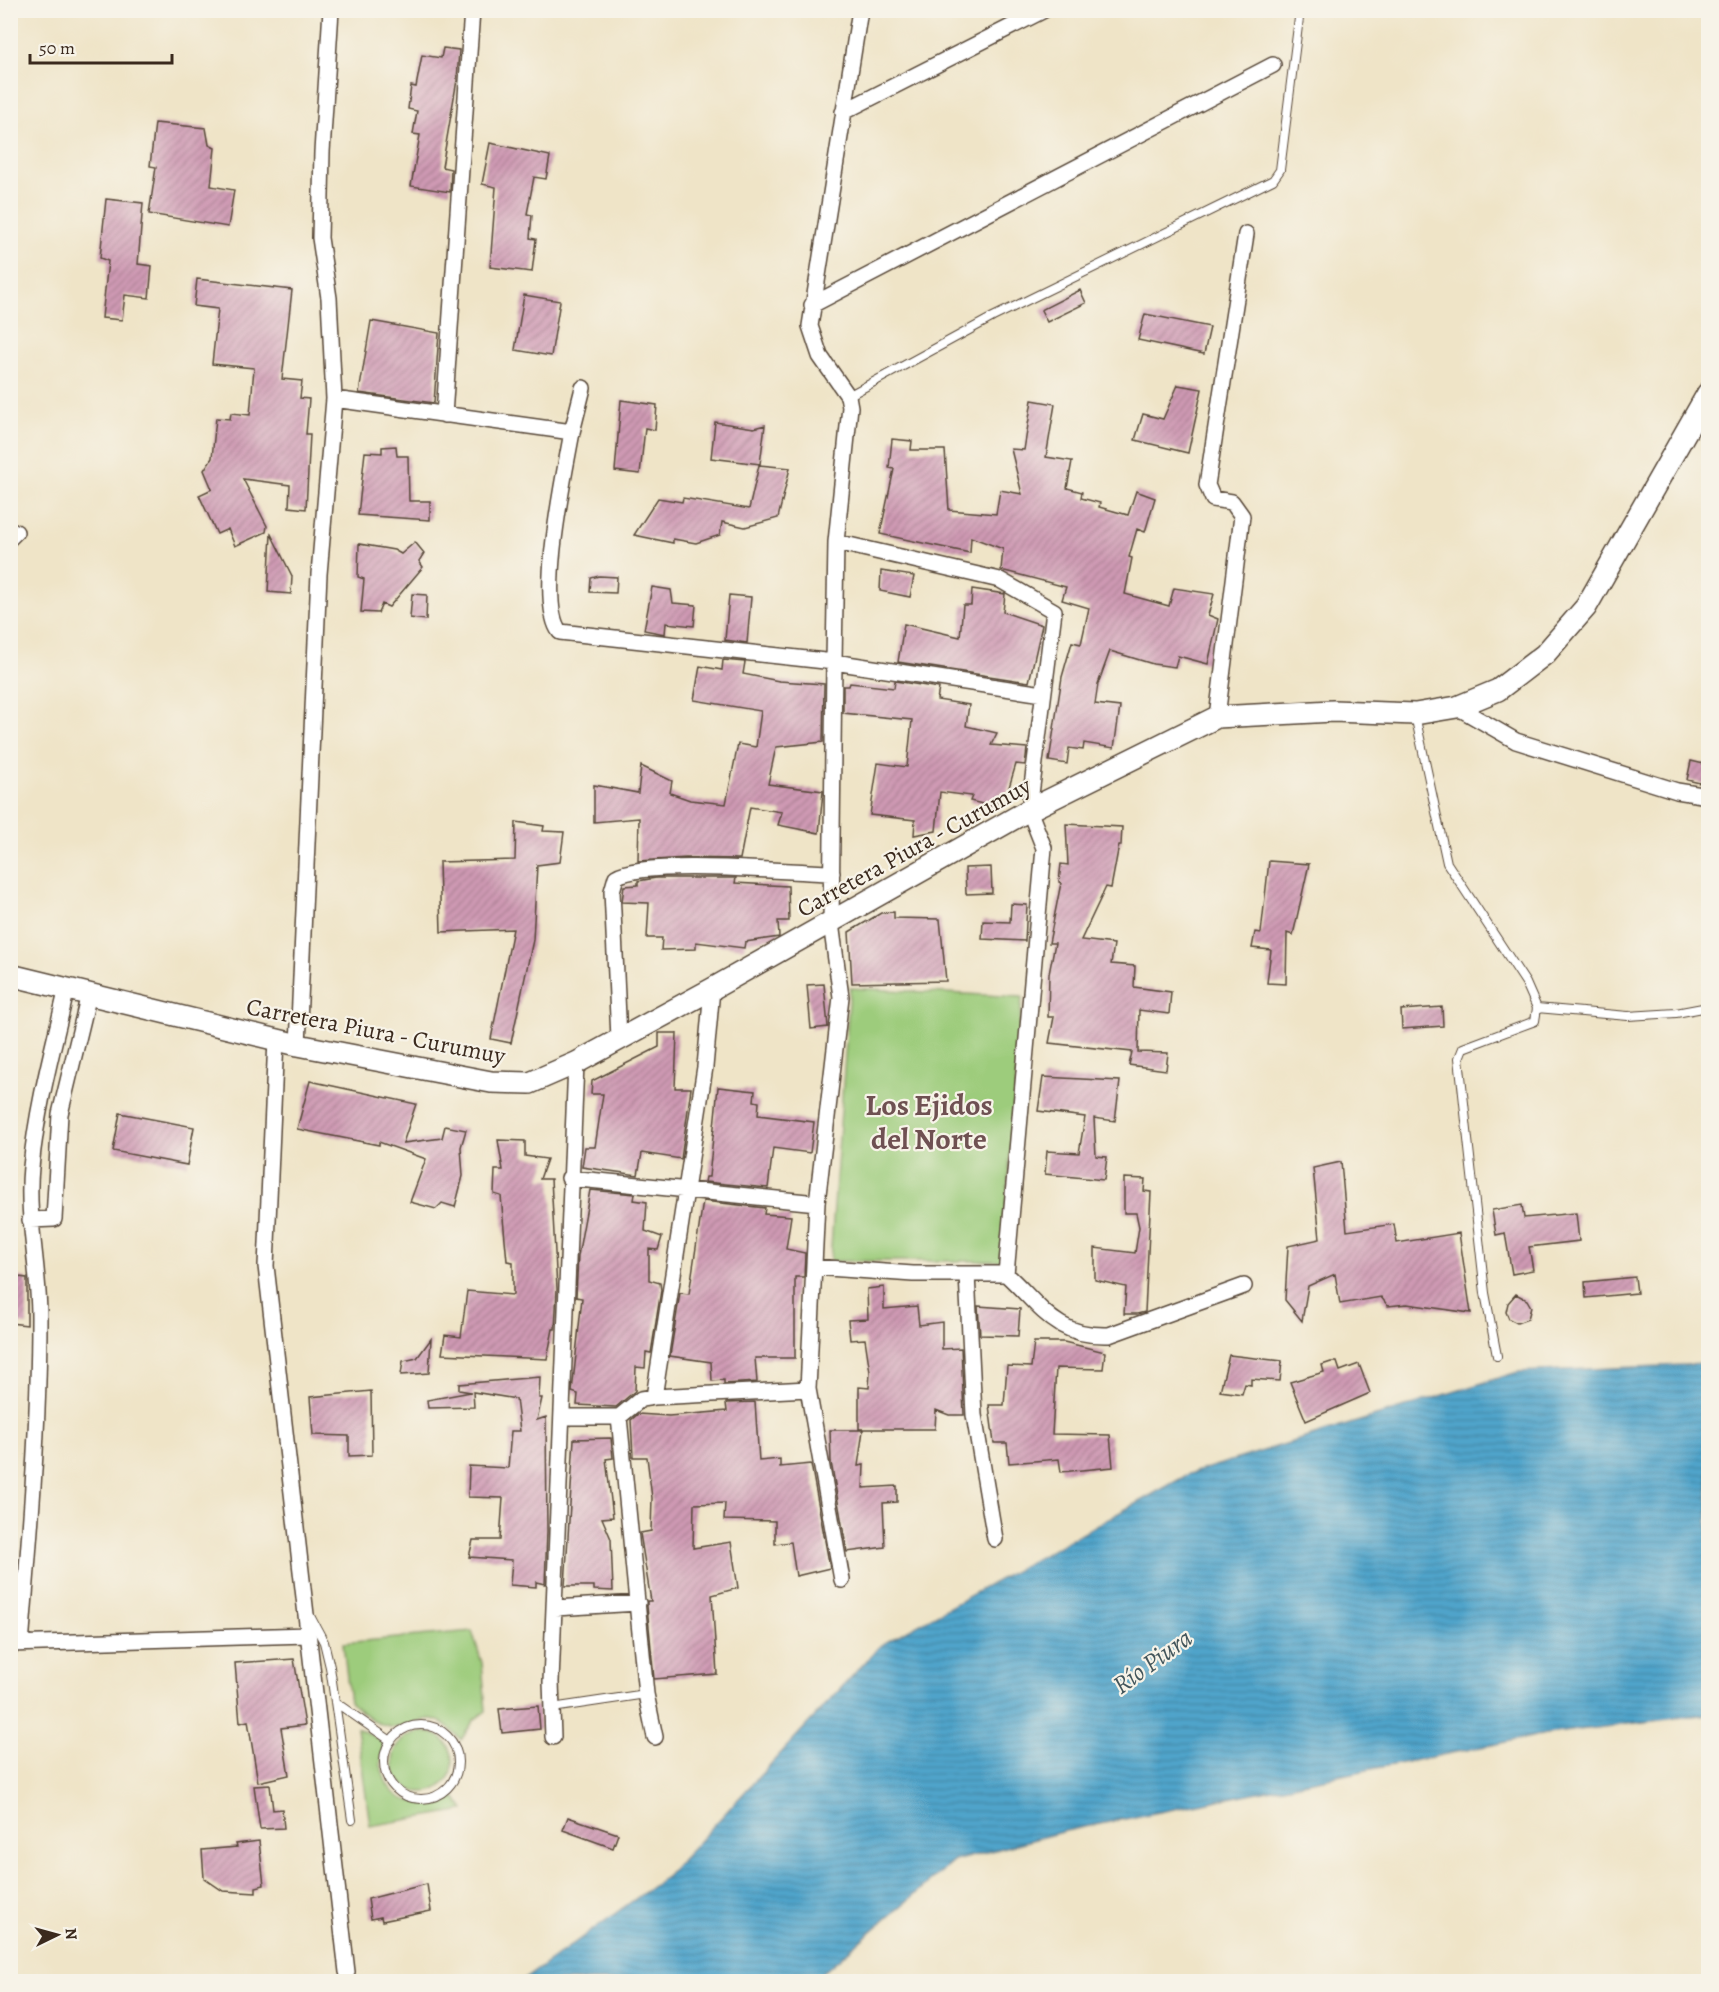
<svg xmlns="http://www.w3.org/2000/svg" width="1719" height="1992" font-family="Alegreya,serif">
<defs>
<pattern id="water-rules" width="6" height="5" patternUnits="userSpaceOnUse" patternTransform="scale(1.5)"><rect width="6" height="5" fill="#4fa4cb"/><path d="M0 2.5h6" fill="none" stroke="#4386a4"/></pattern>
<pattern id="building-hatch" width="6" height="6" patternUnits="userSpaceOnUse" patternTransform="scale(1.5)"><rect width="6" height="6" fill="#cf9ab4"/><path d="M-1 1l2-2M0 6l6-6M5 7l2-2" fill="none" stroke="#a97e92"/></pattern>
</defs>
<rect width="100%" height="100%" fill="#f7f3e8"/>
<filter id="ink" filterUnits="userSpaceOnUse"><feTurbulence type="fractalNoise" baseFrequency=".0167" numOctaves="2"/><feDisplacementMap in="SourceGraphic" scale="12" xChannelSelector="R" yChannelSelector="G"/><feConvolveMatrix kernelMatrix="1 2 1 2 8 2 1 2 1" color-interpolation-filters="sRGB"/></filter>
<filter id="wash" filterUnits="userSpaceOnUse"><feTurbulence type="fractalNoise" baseFrequency=".008" numOctaves="4" result="noise"/><feDisplacementMap in="SourceGraphic" scale="24" xChannelSelector="R" yChannelSelector="G"/><feGaussianBlur stdDeviation="1.35" result="paint"/><feColorMatrix in="noise" values="0 0 0 0 0 0 0 0 0 0 0 0 0 0 0 0 0 1.4 0 .05"/><feComposite in="paint" operator="in"/></filter>
<g filter="url(#wash)">
<rect width="100%" height="100%" fill="#efe4c7"/>
<path fill="#9dcc7b" stroke="#6c7b4c" stroke-width="1.5" d="M850,988L1022,997L1002,1261H830Z
M472,1631L482,1663L486,1711L474,1720L461,1740C425,1700 426,1730 390,1727C375,1725 361,1711 350,1703L343,1643Z
M357,1728L383,1741C385,1749 380,1756 381,1764C388,1809 420,1805 455,1797L464,1810L370,1826Z
M393 1762a30 30 0 1 1 60 0a30 30 0 1 1-60 0Z"/>
<path fill="url(#water-rules)" stroke="#456774" stroke-width="1.5" d="M1708,1364V1714L1546,1734L1065,1831L954,1861L813,1981H522L667,1876L881,1645L1189,1474L1518,1372Z"/>
<g id="blocks">
<path fill="url(#building-hatch)" d="M443,48L459,50L457,80L442,167L451,169L450,192L411,186L420,135L413,134L417,111L408,109L411,86L416,87L422,55L441,58Z
M155,123L206,128L209,145L215,148L211,186L234,190L228,227L149,214L156,167L150,166Z
M490,143L550,156L546,179L534,177L527,214L532,215L530,238L536,239L532,272L490,267L496,187L482,184Z
M106,199L143,203L138,264L152,266L149,298L125,295L122,320L102,318L108,261L100,258Z
M197,279L292,290L282,379L302,381L300,398L309,399L306,434H310L306,509L289,507L290,485L243,479L267,526L266,532L235,546L228,529L217,534L199,495L212,489L204,470L212,458L216,418L230,419L231,413L250,415L254,368L212,364L218,309L194,306Z
M1080,290L1086,303L1047,322L1041,310Z
M524,295L560,301L551,356L515,350Z
M1145,314L1210,327L1204,354L1138,340Z
M371,321L439,333L434,403L359,393Z
M1178,385L1202,389L1188,453L1135,440L1143,414L1163,419Z
M621,400L657,405L655,430L645,428L640,474L615,471Z
M1032,400L1055,404L1046,457L1072,461L1067,488L1082,492L1081,498L1100,503L1099,507L1128,515L1136,491L1155,498L1145,532L1137,529L1129,557L1132,558L1125,594L1169,606L1174,588L1214,594L1208,615L1218,619L1208,664L1178,656L1175,667L1153,664L1110,651L1098,684L1095,704L1120,707L1114,748L1084,743L1083,750L1069,748L1067,764L1049,761L1062,677L1072,642L1081,644L1089,608L1062,600L1066,587L1001,570L1003,549L971,537L970,553L880,534L894,469L889,468L892,439L912,441L911,450H945L949,510L996,514L1000,490L1022,494L1011,449L1024,450Z
M715,422L754,428L765,425L760,464L711,458Z
M396,446L397,456H408L409,501H430V520L358,515L365,452L382,453V447Z
M759,465L790,468L778,518L745,527L722,522L720,535L696,543L673,539V543L634,535L658,498L682,502L683,498L749,509Z
M271,534L292,576L291,594L268,592Z
M415,542L424,553L419,561L423,567L389,607L382,604L378,613L361,612L364,579L358,577L359,544L394,550L401,554Z
M881,571L914,576L910,597L880,591Z
M599,576L617,577L616,593L590,592L591,578Z
M652,587L671,590L673,603L696,605L694,626L666,623L665,634L644,630Z
M972,589L1005,594L1003,612L1042,625L1029,682L898,662L904,624L960,637L963,605H971Z
M412,594L427,595L426,620L410,618Z
M729,595L751,597L747,643L725,640Z
M723,660L745,662L743,674L779,681L824,684L823,742L776,747L768,784L823,791L819,833L778,825L782,812L750,807L740,859L686,858L638,861L639,818L594,822V785L638,793L641,766L672,781L670,793L690,800L726,804L738,744L756,747L761,711L694,700L700,666L722,670Z
M895,681L939,688L937,700L969,705L966,726L997,733L991,745L1027,748L1025,765L1016,764L1007,794L1002,792L995,807L970,801L972,796L940,792L936,831L914,835L915,820L870,815L878,763L907,767L912,720L843,713V686H849L850,683L894,688Z
M1691,761L1708,765V785L1687,780Z
M516,822L544,826L543,831L564,832L560,862L537,865L533,940L511,1043L491,1039L513,929L441,932L439,862L515,860Z
M1066,824L1122,827L1121,845H1119L1111,888L1106,887L1081,940L1114,944L1111,964L1135,966L1134,987L1171,992L1169,1014L1139,1010L1138,1052L1168,1053L1166,1070L1129,1065L1132,1052L1049,1043L1054,1017H1048L1049,974L1055,943H1049L1061,883L1059,882L1061,864L1068,865Z
M1269,861L1309,864L1293,935L1287,933L1286,984L1267,983L1271,950L1252,948L1255,932L1261,933Z
M991,867L992,893L966,894L965,868Z
M656,878H736L735,883L788,886L789,921H778L779,937L745,942L744,948L696,942V949L661,950L662,938H647L649,903L622,902L624,886L638,885V881Z
M1011,904L1027,905L1025,941L982,939L983,921L1010,922Z
M894,912V918L940,919L946,981L852,983L849,932L881,913Z
M824,984L828,1027L811,1029L807,985Z
M1442,1007L1443,1026L1402,1029L1401,1010Z
M659,1033H677L675,1088H691L681,1159L642,1153L638,1175L582,1167L585,1147H595L603,1094H591L592,1081L659,1047Z
M1043,1077L1120,1081L1115,1121L1094,1118L1096,1156L1107,1157L1104,1180L1045,1174L1047,1151L1079,1153L1085,1117L1038,1111Z
M310,1081L416,1104L403,1143L442,1138L445,1126L466,1130L461,1147L463,1176L455,1207L442,1203L436,1209L410,1202L426,1159L379,1142V1145L297,1129Z
M718,1087L755,1091L754,1101L759,1102L758,1115L814,1122L810,1153L773,1148L768,1188L705,1182L706,1177H709Z
M120,1113L194,1127L187,1165L113,1151Z
M498,1140L525,1141V1156L547,1159L540,1179H551L557,1289L555,1329H553L547,1359L442,1354L445,1335L461,1337L467,1291L513,1295V1262L507,1261L501,1196L494,1194L495,1170H503Z
M1341,1162L1347,1231L1394,1224L1397,1243L1459,1233L1471,1313L1407,1304L1388,1306L1381,1297L1340,1304L1335,1274L1308,1286L1302,1321L1285,1300L1288,1246L1320,1239L1313,1168Z
M1124,1178L1145,1179L1144,1191L1151,1192L1145,1312L1137,1314H1124L1126,1287L1095,1280V1248L1135,1253L1139,1227L1136,1213H1124Z
M590,1190L635,1194L634,1200L647,1202L645,1231L662,1237L658,1250L649,1249V1280L660,1283L661,1290L651,1353L646,1352L645,1368L636,1367L635,1391L616,1407L577,1405L578,1394L572,1392L582,1298L576,1297L578,1256Z
M703,1201L765,1208L764,1214L791,1216L786,1249L805,1253L804,1277H795V1358H755L757,1382L724,1384V1380L712,1381L711,1362L670,1356L680,1293L689,1294Z
M1522,1205L1524,1218L1576,1213L1579,1241L1529,1247L1533,1270L1512,1274L1505,1233L1496,1235L1492,1210Z
M10,1276L27,1278V1325L10,1323Z
M1635,1277L1637,1293L1586,1298L1585,1282Z
M884,1287V1309L917,1306L919,1325L942,1322V1349L961,1348L964,1415H949L936,1410L935,1429H859V1387L869,1388L870,1372L865,1339L850,1340L848,1320L868,1319L867,1289Z
M1516,1294L1527,1300L1531,1307L1528,1319L1517,1323L1509,1319L1506,1312L1508,1303Z
M978,1306L1020,1309L1018,1336L980,1335Z
M431,1339L429,1373L401,1375L403,1361L417,1358Z
M1034,1342H1064L1105,1352L1103,1369L1056,1368L1052,1434L1110,1435L1113,1467L1061,1472L1059,1459L1009,1463L1007,1443H994L989,1405H1004L1007,1366L1031,1367Z
M1229,1355L1282,1361L1280,1381L1251,1379V1385L1245,1384L1242,1394L1220,1391Z
M1331,1362H1337L1340,1371L1359,1364L1370,1393L1306,1421L1290,1382L1324,1372L1322,1365Z
M540,1377L539,1398H542L537,1420L546,1417L547,1531L545,1584L536,1582V1587L510,1585L512,1560L469,1557L473,1540H500L503,1498L468,1497L469,1466L508,1468L511,1431H520L516,1399L473,1392L474,1407L428,1408L427,1400L471,1392L459,1390V1384Z
M371,1391L372,1455L349,1456V1436L313,1435L310,1397Z
M755,1402L759,1461L780,1459V1467L811,1464L830,1568L796,1576L791,1542L775,1544V1521L724,1520L725,1503L694,1504L693,1548L731,1542L738,1588L712,1595L717,1674L654,1679L647,1606V1601H651L640,1533L651,1531L652,1498L647,1457H633L631,1420L638,1414L669,1416L727,1411L726,1403Z
M830,1430H863L858,1466L864,1465L863,1488L897,1486V1502L883,1503L885,1547L847,1552L831,1462Z
M611,1438L613,1458L606,1459L613,1517L602,1518L611,1539L613,1591L594,1590V1586H565L574,1439Z
M294,1659L305,1725L281,1728L289,1775L258,1782L248,1721L240,1723L235,1663Z
M538,1706L540,1729L502,1733L499,1709Z
M270,1785L273,1810L282,1809L284,1828L260,1829L254,1786Z
M568,1817L618,1834L613,1848L563,1830Z
M259,1841L264,1885L256,1887V1893L223,1891L204,1878L202,1850L237,1847L236,1844Z
M427,1884L431,1911L382,1921L381,1917L371,1919L368,1899Z"/>
</g>
</g>
<g filter="url(#ink)">
<use href="#blocks" fill-opacity="0" stroke="#564637" stroke-width="1.5"/>
<g fill="none" stroke-linecap="round" stroke-linejoin="round">
<defs>
<path id="service" d="M848,396L993,317L1273,180L1280,170L1300,10
M1415,715L1447,863L1526,983L1537,1008L1535,1021L1463,1048L1459,1058L1485,1293L1497,1356
M1537,1008L1628,1016L1676,1013L1708,1007
M310,1616L324,1642L330,1667L352,1820
M335,1702L391,1741
M552,1708L646,1694
M384 1762a37 37 0 1 1 74 0a37 37 0 1 1-74 0Z"/>
<path id="minor" d="M843,112L1044,10
M812,305L1273,65
M334,399L572,432L583,388
M444,415L472,10
M572,432C565,472 536,603 560,632L834,662L1043,694
M10,538L16,532
M836,542L1000,580L1054,611L1029,810L1044,848L1006,1274
M1457,707L1516,741L1677,791L1708,796
M1217,717L1242,516L1232,502L1213,499L1207,485L1246,234
M619,1038L612,891L616,877C644,859 790,872 832,873
M276,1039L266,1266L347,1972
M298,1045L319,574L334,399L329,298L320,238L322,152L331,10
M569,1178L817,1203
M30,1220L54,1219L60,1114L89,994
M814,1267L913,1274H1006C1042,1307 1055,1337 1109,1335L1244,1286
M967,1274L974,1415L995,1539
M654,1397L705,1067L712,989
M562,1417H619L641,1399L654,1397L808,1389
M619,1417L646,1694L655,1737
M842,1580L808,1389L817,1203L841,997L831,923L834,662L836,542L850,407L848,396L820,356L810,326L860,10
M555,1608L638,1603
M10,1644L308,1635
M21,1644C30,1535 39,1426 39,1317C39,1266 26,1217 31,1167C37,1106 53,1048 67,988
M553,1737L551,1682L576,1063"/>
<path id="secondary" d="M10,975L298,1045L491,1082L530,1083L576,1063L712,989L1029,810L1217,717L1333,711L1415,714L1457,707L1498,690L1545,654L1586,607L1708,393"/>
</defs>
<use href="#service" stroke="#564637" stroke-width="10"/>
<use href="#minor" stroke="#564637" stroke-width="18"/>
<use href="#secondary" stroke="#564637" stroke-width="24"/>
<use href="#service" stroke="#fff" stroke-width="8"/>
<use href="#minor" stroke="#fff" stroke-width="15"/>
<use href="#secondary" stroke="#fff" stroke-width="21"/>
</g>
</g>
<g text-anchor="middle" stroke-width="4.5" stroke-linejoin="round" paint-order="stroke">
<g font-size="24" fill="#3b2a1e" stroke="#f7f3e8">
<text transform="translate(914 847) rotate(-29)" y="8">Carretera Piura - Curumuy</text>
<text transform="translate(376 1031) rotate(11)" y="8">Carretera Piura - Curumuy</text>
</g>
<g font-size="26" font-style="italic" fill="#42555b" stroke="#f7f3e8">
<text transform="translate(1152 1661) rotate(-36)" y="9">Río Piura</text>
</g>
<g font-size="30" font-weight="bold" fill="#6f5152" stroke="#f7f3e8">
<text x="929" y="1115">Los Ejidos<tspan x="929" dy="34">del Norte</tspan></text>
</g>
</g>
<rect width="1719" height="1992" fill="none" stroke="#f7f3e8" stroke-width="36"/>
<g transform="translate(57 1935) rotate(85)" stroke="#f7f3e8" stroke-width="4.5" paint-order="stroke">
<path d="M0-4.5L10 22L0 15L-10 22Z" fill="#3b2a1e"/>
<text y="-9" font-size="16" font-weight="bold" text-anchor="middle" fill="#3b2a1e">N</text>
</g>
<path d="M30 54v9h142v-9" fill="none" stroke="#3b2a1e" stroke-width="3"/>
<text x="39" y="54" font-size="18" fill="#3b2a1e" stroke="#f7f3e8" stroke-width="4.5" paint-order="stroke">50 m</text>
</svg>
